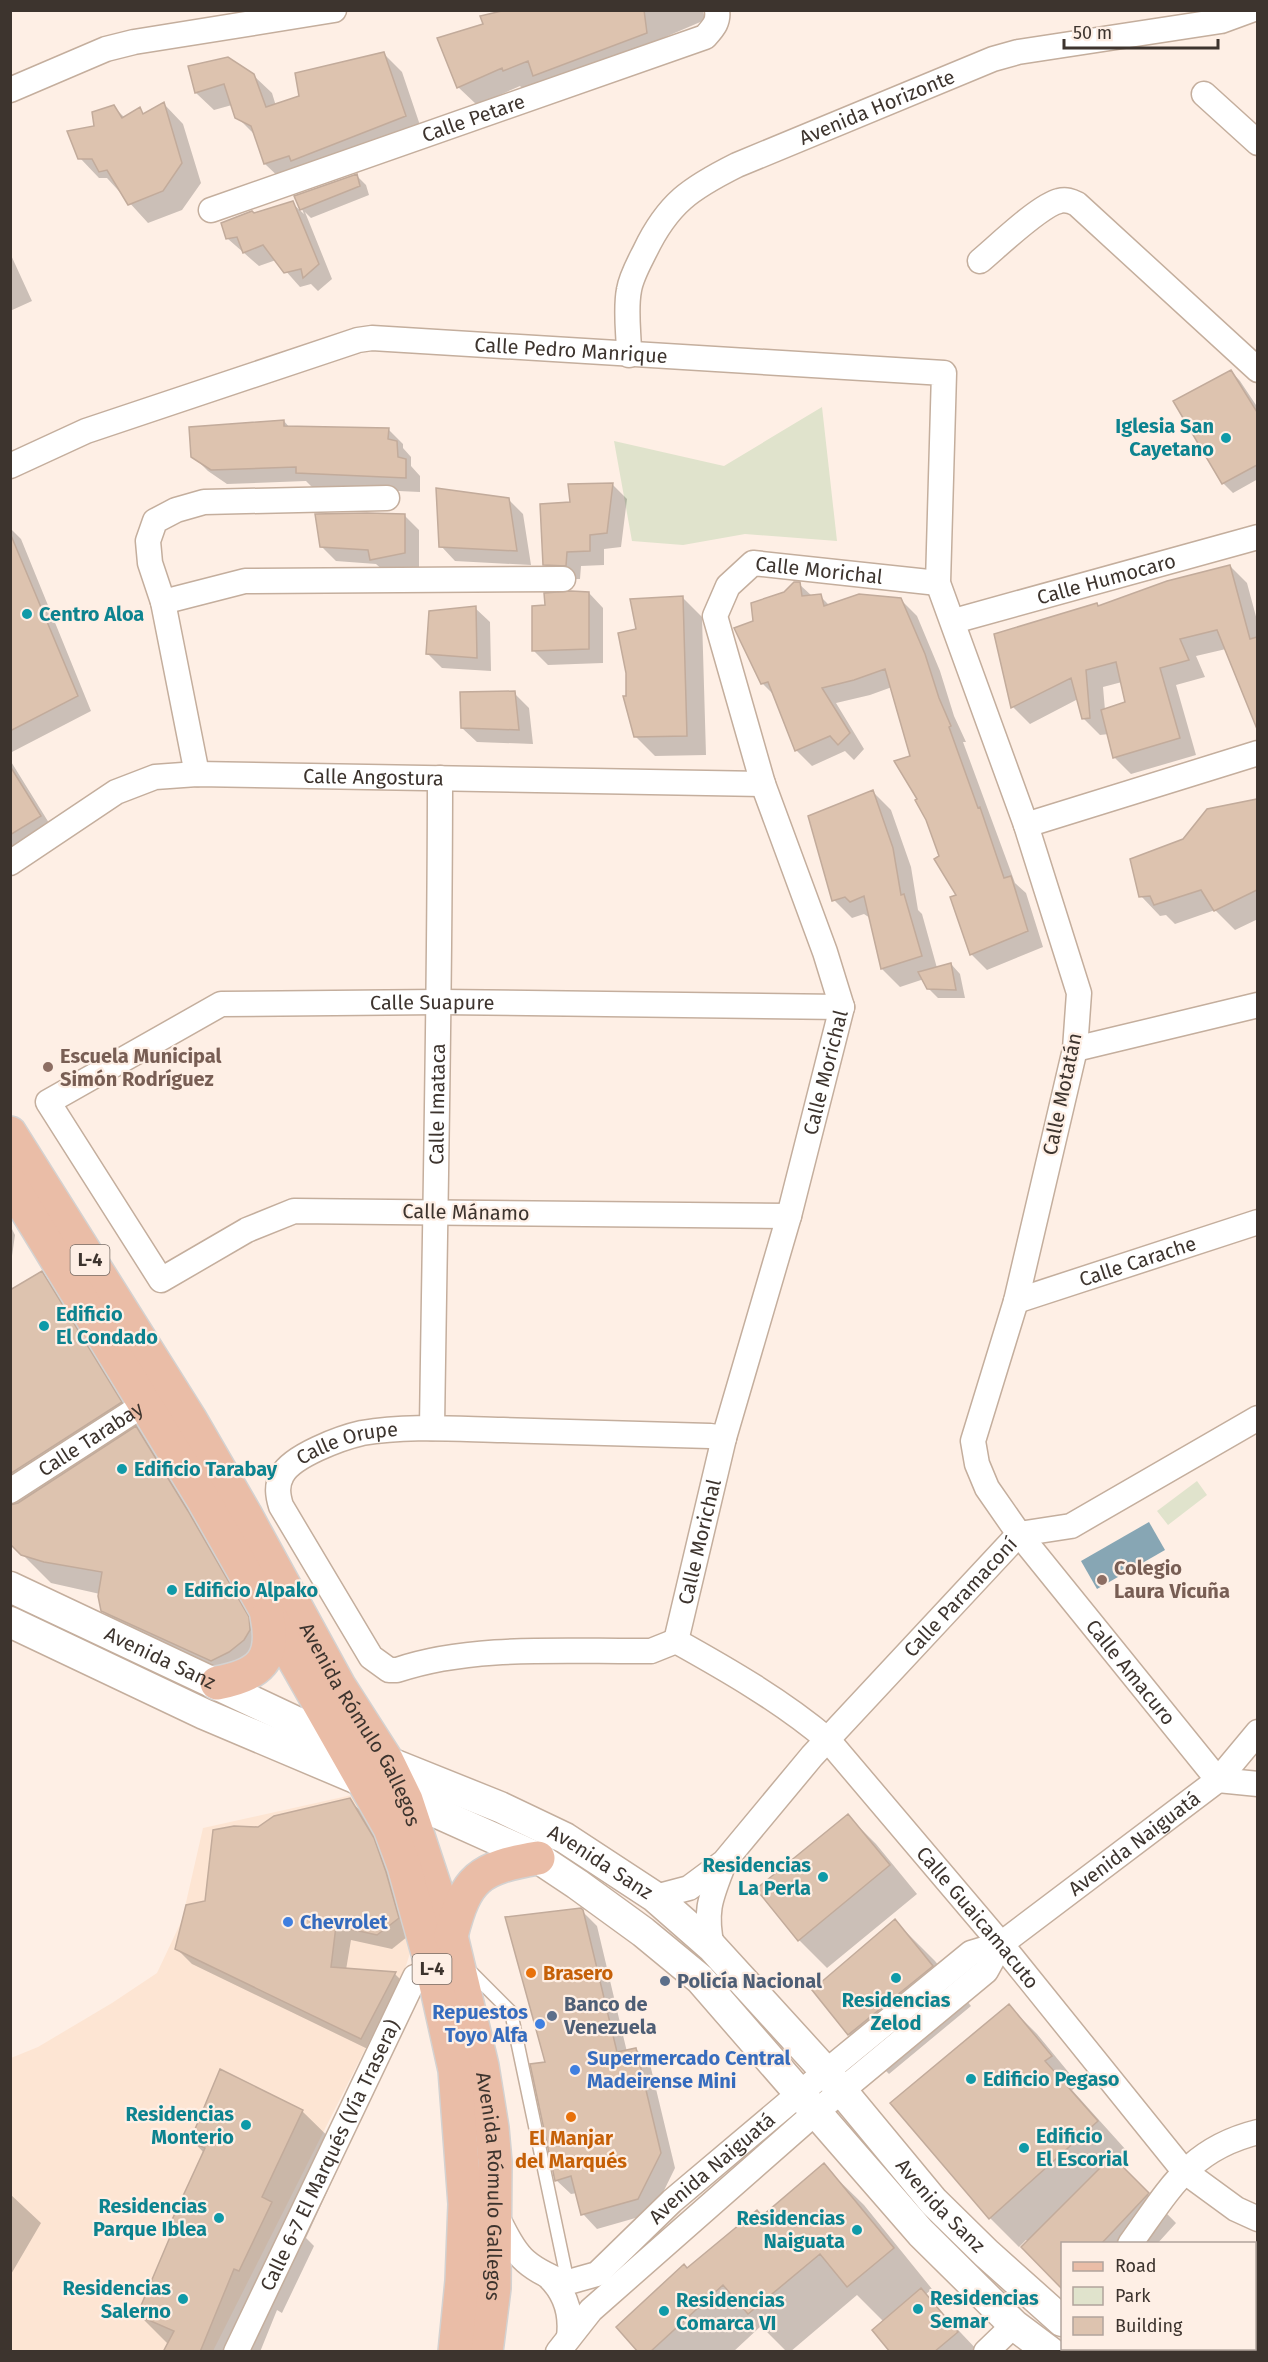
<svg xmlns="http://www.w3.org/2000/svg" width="1268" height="2362" font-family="'Fira Sans',sans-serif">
<rect width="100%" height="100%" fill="#feefe5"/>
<path fill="#fde5d3" d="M352,1795L372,1824L387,1860L408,1930L410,1953L404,1972L213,2351L11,2352V2058L38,2047L112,2003L157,1973L182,1920L203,1828Z"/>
<path fill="#e0e3cc" d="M822,407L837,541L745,534L683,545L632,541L614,441L724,466Z
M1197,1481L1207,1495L1168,1525L1157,1511Z"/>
<path fill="#87a6b4" d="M1149,1522L1165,1550L1097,1589L1081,1561Z"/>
<path fill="#0003" fill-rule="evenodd" d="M513,10H703L705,20L663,38L664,51L523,89L520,86L477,105L458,87L485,25Z
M384,54L402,72L423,134L283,181L265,164L256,136L237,117L232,105L214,110L196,93L190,67L253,75L272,93L276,106L301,97Z
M164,104L183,124L201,183L182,210L148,223L107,178H99L80,158L96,127L114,107L125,118L139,109L145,115Z
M357,176L366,185L369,195L311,218L305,212L332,279L318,291L311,284L300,287L276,260L259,266L228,239L254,215L292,203L304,214L297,197Z
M10,253L32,301L10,311Z
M1231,371L1240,381L1258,408V479L1233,493L1223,483Z
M284,421L290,428L388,429L403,444V448L411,457V466L420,476V492L312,487L306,481L227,484L208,471L193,456Z
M613,485L627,499L621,547L604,549V565L581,566L580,579H559L544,564L572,503L570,486Z
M508,499L523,514L531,565L455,561L441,546Z
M405,516L419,530V567L386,573L376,564L336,561L321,546Z
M10,528L21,539L91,711L10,753Z
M1230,566L1247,583L1258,624V721L1253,716L1226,649L1196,656L1205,677L1176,685L1196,755L1131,774L1114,757L1109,734L1100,735L1083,718L1078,699L1030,724L1013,707L1099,607ZM1122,682L1126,703L1105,710L1103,687Z
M799,584L812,596H820L829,605L901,600L917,616L940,671L954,716L966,742H963L1015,883L1026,893L1043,947L987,970L971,954L958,896L919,799L912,757L892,687L870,695L836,703L864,749L854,760L845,751L812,766L796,750L776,697L762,683L755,622L785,593Z
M589,593L603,608V663L548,665L534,651L546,606Z
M683,598L702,617L706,755L655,756L635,736L627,697L638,630Z
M475,608L490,622L491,671L442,668L427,653Z
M514,693L529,708L533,744L477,742L462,728Z
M10,760L54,831L10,858Z
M873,792L891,810L911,867L918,910L922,914L937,968L951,964L960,974L965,998H938L928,988L924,979L900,987L882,969L870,918L864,914L852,918L834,900Z
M1258,801V919L1235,930L1215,910L1175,924L1166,915L1160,916L1141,896L1208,810Z
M10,1225L15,1235L10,1270Z
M41,1273L70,1301L149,1431L143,1435L165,1456L276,1647L238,1689L131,1639L102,1610L100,1594L51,1583L10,1542V1291Z
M349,1800L364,1814L388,1854L412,1933L392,1949L351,1940L346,1970L395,1974L409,1988L376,2053L192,1964L177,1949L206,1902L259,1829Z
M848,1816L876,1844L917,1894L827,1968L799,1940Z
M582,1911L597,1926L627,2052L636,2049L650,2064L675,2168L653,2213L597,2229L583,2214L577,2193L571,2194L556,2180L547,2063Z
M895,1921L935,1961L971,2006L889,2074L849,2034L814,1990Z
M1009,2006L1037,2034L1079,2085L1072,2090L1126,2150L1114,2160L1176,2223L1157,2244H1062V2287L1023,2247L1028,2241L1026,2240L1019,2247L990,2218L892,2103Z
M302,2111L345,2153L306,2238L314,2246L282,2313L277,2310L260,2352H165L168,2344L139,2315L171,2238L167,2234L204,2153L192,2140Z
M824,2166L864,2205L932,2289L925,2295L979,2352H892L884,2322L857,2295L790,2352H787L761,2326L733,2352H640L687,2270L762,2217Z
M10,2194L41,2223L10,2276Z"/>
<path fill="#ddc3af" stroke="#c2ab9b" stroke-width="1.5" d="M506,10H644L647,33L533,76L528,61L503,71L502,68L457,88L437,38L483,24L480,16Z
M384,52L406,116L291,161L289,156L264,164L251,126L235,118L224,84L195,93L188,66L228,57L254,74L266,107L299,96L295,73Z
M164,102L182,163L163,191L128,205L107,170L99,172L92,159H78L67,131L94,126L92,112L114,105L122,118L140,107L143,114Z
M357,174L360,186L300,210L294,196Z
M293,201L319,264L303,278L301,269L284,273L263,245L243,253L237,237L226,239L221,223L252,211L254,213Z
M1231,370L1257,412V465L1222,484L1173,401Z
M284,420V426L389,428L388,439L397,441L398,457L406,459V478L296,473V467L211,470L191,457L189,427Z
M613,483L607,533L590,535V551L567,552L566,566L543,565L540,504L570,502L568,484Z
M436,488L509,498L517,551L439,547Z
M367,513L405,514V553L370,560L368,550L320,547L315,514Z
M10,533L78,696L10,731Z
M1230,565L1250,639L1257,637V729L1217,630L1180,639L1189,660L1160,668L1180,738L1113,758L1101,710L1125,702L1116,662L1086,670L1090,718L1082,719L1071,678L1011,708L994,634L1097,603L1098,606L1167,581Z
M794,582H800L802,596L821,594L824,606L859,594L901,598L925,654L939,698L951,726L949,727L978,808L980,807L1004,878L1011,876L1028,931L970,955L950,897L956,895L934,859L939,856L926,820L915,800L917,799L894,761L910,756L885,669L854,680L822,688L850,733L838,745L830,736L795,751L768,682L761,684L734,628L753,621L751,603L784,592Z
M571,591L589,592V649L532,651V606L545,605L544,593Z
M683,596L687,736L634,737L623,696H626V673L618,633L636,629L630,599Z
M476,606L477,658L426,654L429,611Z
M515,691L519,730L461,728L460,692Z
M10,766L41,816L10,835Z
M873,790L893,848L901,895L904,894L922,956L881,969L864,896L850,902L845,897L832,901L808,816Z
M1257,799V890L1214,911L1201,890L1154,905L1150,896L1139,897L1130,859L1183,839L1207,809Z
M951,963L956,990L927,989L918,972Z
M42,1271L122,1402L10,1474V1290Z
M136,1426L188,1511L249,1617L250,1630L244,1640L229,1652L211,1661L101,1611L98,1596L102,1572L44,1562L21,1555L10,1544V1505L18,1503Z
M350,1798L374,1838L386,1872L399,1918L377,1935L336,1926L331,1967L396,1972L361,2039L175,1949L186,1905L205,1901L213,1830L234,1826L258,1827L274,1816Z
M848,1814L890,1865L798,1941L756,1889Z
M581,1908L583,1910L617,2052L636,2048L661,2153L638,2199L581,2215L571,2176L555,2181L530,2064L545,2062L505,1917Z
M895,1919L933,1966L848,2035L812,1990Z
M1009,2004L1052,2056L1045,2061L1098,2121L989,2219L890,2103Z
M220,2069L303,2110L262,2197L272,2202L239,2271L234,2269L200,2352H163L174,2331L137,2315L170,2237L165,2235L205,2148L190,2141Z
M1112,2156L1149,2193L1101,2244H1062V2289L1021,2247Z
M824,2163L894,2248L847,2287L820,2254L748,2314L723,2285L650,2352H638L616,2327L684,2264L687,2268L757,2210L762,2216Z
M921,2288L958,2332L934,2352H890L872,2330Z"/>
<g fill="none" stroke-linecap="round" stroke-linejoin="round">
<defs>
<path id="service" d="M468,1969L511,2012L568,2283"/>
<g id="minor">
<path d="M10,90L106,49L134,42L334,10"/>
<path d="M1204,94L1258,143"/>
<path id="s1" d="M211,210L705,37C713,28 719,22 717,10"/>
<path d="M980,261C998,246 1039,206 1059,201C1066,199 1071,201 1077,204L1258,370"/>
<path id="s2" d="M629,355C629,334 625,310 629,290C631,277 639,263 645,251C668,203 691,188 737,165L993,59L1018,52L1221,21L1251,10"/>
<path id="s3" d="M10,466L86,431L358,340L372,338L944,373L938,583L1026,825L1079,993L1075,1049L1016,1301L973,1441L977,1464L987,1488L1019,1534L1218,1780L1258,1784"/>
<path d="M163,602L245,581L563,579"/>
<path id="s4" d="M954,621L1258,537"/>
<path d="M197,774L163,602L150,563L148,541L155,521L176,510L204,502L387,498"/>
<path d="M1026,825L1258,753"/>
<path id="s5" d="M10,863L116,792L155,777L197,774L763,784"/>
<path d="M1075,1049L1258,1005"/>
<path id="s6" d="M789,1216L294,1211L247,1230L161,1280L48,1102L221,1004L440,1002L842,1007"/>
<path id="s7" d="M1016,1301L1258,1222"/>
<path id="s8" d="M432,1428C435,1212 440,995 440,778"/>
<path id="s9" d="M10,1491L157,1396"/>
<path id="s10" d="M676,1641L724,1438L789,1216L842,1007L825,952L763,784L715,616L728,586L753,563L938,583"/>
<path id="s11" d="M676,1641L651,1651C570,1652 473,1644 397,1670H389L371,1657L281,1506C278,1496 276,1486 282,1475C292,1456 340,1438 362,1433C408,1425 456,1429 503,1430C572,1432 641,1434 710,1436L724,1438"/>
<path id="s12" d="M676,1641C728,1670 782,1701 828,1740L1001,1944L1184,2171L1236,2209L1258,2219"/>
<path id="s13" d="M655,1897L689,1888L724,1862L812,1756L1019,1534L1071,1526L1258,1418"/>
<path d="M712,1947C704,1910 711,1897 724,1863"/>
<path id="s14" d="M496,2215C517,2256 521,2265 565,2283L597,2274L672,2201L800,2093L971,1953L1001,1944L1218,1780L1258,1732"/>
<path d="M1130,2244C1169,2190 1189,2149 1258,2132"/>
<path d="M548,2276C566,2293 572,2313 569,2337"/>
<path id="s15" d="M236,2352L415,1977L433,1971"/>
<path d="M558,2352L591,2310L816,2112L986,1971L1001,1944"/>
<path d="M986,2352L1014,2325"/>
</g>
<g id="tertiary">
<path id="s16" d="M10,1587L343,1744L500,1807L565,1838L655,1897L712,1947L827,2073L933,2201L986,2253L1062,2321"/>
<path d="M10,1622L204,1714L431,1810L538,1858L577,1884L643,1932L700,1979L921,2233L1014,2325L1050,2352"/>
<path d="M1100,2348L1104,2352"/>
</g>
<g id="primary">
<path id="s17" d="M10,1133L190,1419L245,1514L339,1686L387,1761L406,1800L451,1936L482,2066L492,2128L495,2162L494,2288L486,2352"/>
<path d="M10,1183L204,1501L390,1828L404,1866L433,1971L455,2070L465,2204L462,2281L455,2352"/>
<path d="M217,1683C260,1675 276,1660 267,1616"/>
<path d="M451,1936C466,1877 479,1868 538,1858"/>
</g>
</defs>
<use href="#service" stroke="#c4ae9d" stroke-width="15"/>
<use href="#minor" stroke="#c4ae9d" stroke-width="27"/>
<use href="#tertiary" stroke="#c4ae9d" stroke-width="33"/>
<use href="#primary" stroke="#d4d2d1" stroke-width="36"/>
<use href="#service" stroke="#fff" stroke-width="12"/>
<use href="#minor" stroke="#fff" stroke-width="24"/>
<use href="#tertiary" stroke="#fff" stroke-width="30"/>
<use href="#primary" stroke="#eabda7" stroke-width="33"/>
</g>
<g fill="#0f9aa8" stroke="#feefe5" stroke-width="2">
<circle cx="1226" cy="438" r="6"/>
<circle cx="27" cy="614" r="6"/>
<circle cx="44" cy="1326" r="6"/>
<circle cx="122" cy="1469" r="6"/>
<circle cx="172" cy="1590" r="6"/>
<circle cx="823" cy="1877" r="6"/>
<circle cx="896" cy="1978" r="6"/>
<circle cx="971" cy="2079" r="6"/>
<circle cx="246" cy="2125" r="6"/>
<circle cx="1024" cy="2148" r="6"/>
<circle cx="219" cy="2218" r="6"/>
<circle cx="857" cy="2230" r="6"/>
<circle cx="183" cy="2299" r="6"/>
<circle cx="918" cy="2309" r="6"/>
<circle cx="664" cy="2311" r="6"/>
</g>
<g fill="#8d6e63" stroke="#feefe5" stroke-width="2">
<circle cx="48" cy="1067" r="6"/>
<circle cx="1102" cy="1580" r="6"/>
</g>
<g fill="#3f7fe0" stroke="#feefe5" stroke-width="2">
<circle cx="288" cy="1922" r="6"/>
<circle cx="540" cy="2024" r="6"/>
<circle cx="575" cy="2070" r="6"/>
</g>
<g fill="#e8710a" stroke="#feefe5" stroke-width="2">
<circle cx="531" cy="1973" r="6"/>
<circle cx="571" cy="2117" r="6"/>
</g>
<g fill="#5c6f8a" stroke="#feefe5" stroke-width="2">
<circle cx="665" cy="1981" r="6"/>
<circle cx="552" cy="2016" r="6"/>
</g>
<g text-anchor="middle" stroke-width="4.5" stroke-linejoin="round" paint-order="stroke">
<g fill="#feefe5" stroke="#776c65" stroke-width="1.5">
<rect x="70.5" y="1245" width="39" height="30" rx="4.5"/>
<rect x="412.5" y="1954" width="39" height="30" rx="4.5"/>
</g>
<g font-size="18" font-weight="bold" fill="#3d342e">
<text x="90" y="1266">L-4</text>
<text x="432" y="1975">L-4</text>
</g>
<g font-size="20" fill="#3d342e" stroke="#feefe5">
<text dy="7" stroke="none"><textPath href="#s2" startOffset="388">Avenida Horizonte</textPath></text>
<text dy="7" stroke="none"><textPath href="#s1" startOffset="278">Calle Petare</textPath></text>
<text dy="7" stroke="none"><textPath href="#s3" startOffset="584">Calle Pedro Manrique</textPath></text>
<text dy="7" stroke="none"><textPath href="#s10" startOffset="1200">Calle Morichal</textPath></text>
<text dy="7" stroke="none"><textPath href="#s4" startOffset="158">Calle Humocaro</textPath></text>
<text dy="7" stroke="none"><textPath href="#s5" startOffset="388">Calle Angostura</textPath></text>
<text dy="7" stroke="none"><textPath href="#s6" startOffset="1266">Calle Suapure</textPath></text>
<text dy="7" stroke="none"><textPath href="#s10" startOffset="588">Calle Morichal</textPath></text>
<text transform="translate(1062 1094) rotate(-78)" y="7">Calle Motatán</text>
<text dy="7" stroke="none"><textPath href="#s8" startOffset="324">Calle Imataca</textPath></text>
<text transform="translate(466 1212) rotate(1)" y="7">Calle Mánamo</text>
<text dy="7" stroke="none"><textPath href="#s7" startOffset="128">Calle Carache</textPath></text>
<text dy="7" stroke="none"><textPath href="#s9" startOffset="96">Calle Tarabay</textPath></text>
<text dy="7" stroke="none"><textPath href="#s11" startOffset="596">Calle Orupe</textPath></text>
<text dy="7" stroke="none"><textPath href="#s10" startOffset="102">Calle Morichal</textPath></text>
<text dy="7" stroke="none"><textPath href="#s13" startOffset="434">Calle Paramaconí</textPath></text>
<text dy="7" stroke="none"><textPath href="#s16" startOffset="166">Avenida Sanz</textPath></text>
<text dy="7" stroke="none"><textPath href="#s3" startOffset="2346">Calle Amacuro</textPath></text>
<text dy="7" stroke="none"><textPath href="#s17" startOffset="688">Avenida Rómulo Gallegos</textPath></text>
<text dy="7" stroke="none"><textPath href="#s14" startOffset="825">Avenida Naiguatá</textPath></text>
<text dy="7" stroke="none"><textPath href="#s16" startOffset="652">Avenida Sanz</textPath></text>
<text dy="7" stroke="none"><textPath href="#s12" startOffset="414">Calle Guaicamacuto</textPath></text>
<text dy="7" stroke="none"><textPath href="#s15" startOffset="218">Calle 6-7 El Marqués (Vía Trasera)</textPath></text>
<text dy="7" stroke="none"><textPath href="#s14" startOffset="290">Avenida Naiguatá</textPath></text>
<text dy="7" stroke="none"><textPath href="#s17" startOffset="1174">Avenida Rómulo Gallegos</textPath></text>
<text dy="7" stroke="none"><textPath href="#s16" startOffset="1138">Avenida Sanz</textPath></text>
</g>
<g font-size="20" font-weight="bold" fill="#0d838f" stroke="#feefe5" text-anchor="start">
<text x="1214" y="433" text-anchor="end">Iglesia San<tspan x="1214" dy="23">Cayetano</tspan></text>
<text x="39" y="621">Centro Aloa</text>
<text x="56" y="1321">Edificio<tspan x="56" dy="23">El Condado</tspan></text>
<text x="134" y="1476">Edificio Tarabay</text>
<text x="184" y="1597">Edificio Alpako</text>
<text x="811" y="1872" text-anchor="end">Residencias<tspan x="811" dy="23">La Perla</tspan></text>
<text x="896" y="2007" text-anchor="middle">Residencias<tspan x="896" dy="23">Zelod</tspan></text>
<text x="983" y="2086">Edificio Pegaso</text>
<text x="234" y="2121" text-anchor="end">Residencias<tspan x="234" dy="23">Monterio</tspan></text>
<text x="1036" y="2143">Edificio<tspan x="1036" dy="23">El Escorial</tspan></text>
<text x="207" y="2213" text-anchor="end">Residencias<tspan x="207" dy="23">Parque Iblea</tspan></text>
<text x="845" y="2225" text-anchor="end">Residencias<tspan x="845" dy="23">Naiguata</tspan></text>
<text x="171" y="2295" text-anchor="end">Residencias<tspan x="171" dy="23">Salerno</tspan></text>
<text x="930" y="2305">Residencias<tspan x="930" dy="23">Semar</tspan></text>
<text x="676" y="2307">Residencias<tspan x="676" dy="23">Comarca VI</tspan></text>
</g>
<g font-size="20" font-weight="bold" fill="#785e54" stroke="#feefe5" text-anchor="start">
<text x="60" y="1063">Escuela Municipal<tspan x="60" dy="23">Simón Rodríguez</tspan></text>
<text x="1114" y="1575">Colegio<tspan x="1114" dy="23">Laura Vicuña</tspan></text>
</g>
<g font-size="20" font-weight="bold" fill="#366cbe" stroke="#feefe5" text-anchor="start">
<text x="300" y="1929">Chevrolet</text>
<text x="528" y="2019" text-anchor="end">Repuestos<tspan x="528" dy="23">Toyo Alfa</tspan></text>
<text x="587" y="2065">Supermercado Central<tspan x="587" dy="23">Madeirense Mini</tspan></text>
</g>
<g font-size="20" font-weight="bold" fill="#c56008" stroke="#feefe5" text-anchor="start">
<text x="543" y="1980">Brasero</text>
<text x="571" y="2145" text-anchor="middle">El Manjar<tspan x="571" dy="23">del Marqués</tspan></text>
</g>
<g font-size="20" font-weight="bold" fill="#4e5e75" stroke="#feefe5" text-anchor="start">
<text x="677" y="1988">Policía Nacional</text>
<text x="564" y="2011">Banco de<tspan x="564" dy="23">Venezuela</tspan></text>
</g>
</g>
<rect width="1268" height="2362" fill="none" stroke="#3d342e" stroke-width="24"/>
<rect x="1061" y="2242" width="195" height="108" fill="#feefe5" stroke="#b1a49c" stroke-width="1.5"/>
<rect x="1073" y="2262" width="30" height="9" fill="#eabda7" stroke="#b1a49c" stroke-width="1.5"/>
<text x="1115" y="2272" font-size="18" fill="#3d342e">Road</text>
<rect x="1073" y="2287" width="30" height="18" fill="#e0e3cc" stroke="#b1a49c" stroke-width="1.5"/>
<text x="1115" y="2302" font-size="18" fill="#3d342e">Park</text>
<rect x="1073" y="2317" width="30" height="18" fill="#ddc3af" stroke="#b1a49c" stroke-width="1.5"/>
<text x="1115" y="2332" font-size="18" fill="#3d342e">Building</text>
<path d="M1064 39v9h154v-9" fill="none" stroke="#3d342e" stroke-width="3"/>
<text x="1073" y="39" font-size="18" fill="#3d342e" stroke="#feefe5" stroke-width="4.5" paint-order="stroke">50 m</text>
</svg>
